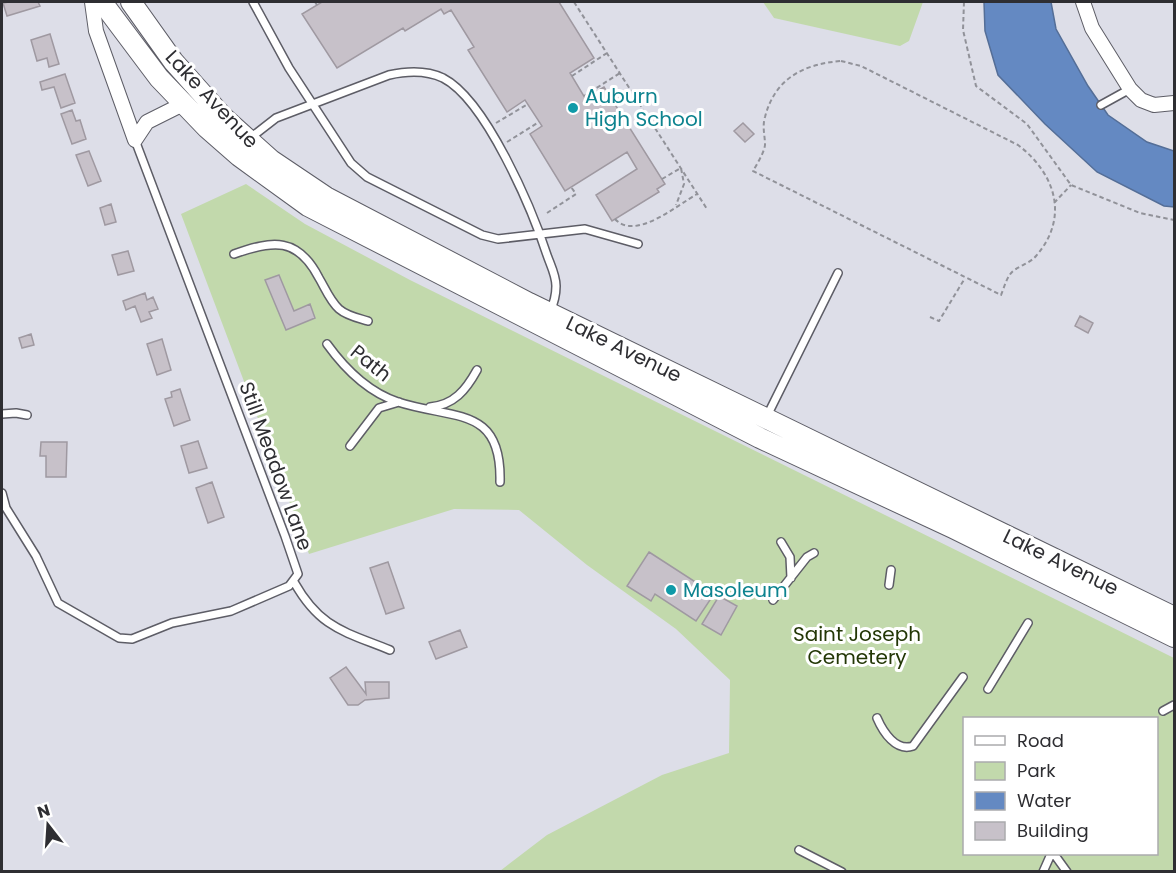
<svg xmlns="http://www.w3.org/2000/svg" width="1176" height="873" font-family="Poppins,sans-serif">
<rect width="100%" height="100%" fill="#dddee8"/>
<path fill="#c2d9ac" fill-rule="evenodd" d="M763,2H923L909,41L900,46L774,18Z
M246,184L305,224L410,280L1174,658V871H500L547,835L662,775L729,753L730,680L676,629L587,565L519,510L454,509L309,554L181,214ZM964,718H1156V854H964Z"/>
<path fill="#6489c2" stroke="#546e97" stroke-width="1.5" d="M984,2H1051L1056,29L1088,86L1108,115L1147,142L1174,151V207L1164,206L1097,172L1045,124L998,75L985,31Z"/>
<path fill="#c7c1c9" stroke="#9f99a1" stroke-width="1.5" d="M9,2H38L40,6L7,16L3,3Z
M322,2H559L594,58L570,73L585,98L604,87L665,184L657,189L659,192L612,221L596,195L637,169L627,152L565,191L530,134L542,126L525,100L507,112L468,50L474,47L451,10L444,14L441,9L405,31L403,28L337,68L302,14Z
M50,34L59,64L49,67L47,58L37,61L31,40Z
M65,74L75,103L61,108L54,87L42,90L40,82Z
M72,110L76,121L80,120L86,139L72,144L61,114Z
M743,123L754,134L745,142L734,131Z
M89,151L101,181L88,186L76,155Z
M111,204L116,222L105,225L100,208Z
M128,251L134,271L118,275L112,255Z
M279,275L294,311L310,304L315,318L286,330L265,280Z
M145,293L147,300L153,297L158,309L149,312L152,318L141,322L135,306L126,310L123,301Z
M1080,316L1093,323L1088,333L1075,326Z
M31,334L34,345L22,348L19,338Z
M162,339L171,370L157,375L147,344Z
M180,389L190,420L174,426L165,399L172,397L171,392Z
M198,441L207,468L189,473L181,446Z
M41,442H67L66,477H46V456H40Z
M212,482L224,517L208,523L196,488Z
M649,552L714,594L696,621L655,594L651,601L627,586Z
M388,562L404,608L386,614L370,568Z
M719,596L737,606L721,635L702,624Z
M460,630L467,647L436,659L429,642Z
M346,667L366,694L365,682H389V698L365,700L358,705H348L330,678Z"/>
<g fill="none" stroke-linecap="round" stroke-linejoin="round">
<defs>
<path id="service" d="M253,2L289,68L351,163L367,177L482,235L498,239L585,229L638,244
M1101,105L1130,89
M249,139L276,118L389,75C407,71 426,70 443,78C486,100 532,209 547,255C550,264 556,275 556,286C556,295 554,303 550,312
M234,254C273,240 298,237 319,278C325,288 330,301 339,309C347,316 358,318 368,321
M327,344C345,369 368,392 398,402C453,420 502,405 500,482
M430,407C454,405 466,390 477,370
M2,414L16,413L27,415
M767,416L838,273
M350,446L379,408L399,402
M2,493L6,508L36,556L58,603L119,638L132,639L172,623L231,611L289,586L298,574L285,536L135,140
M781,542L790,557L791,578
M294,582C320,628 343,631 390,650
M889,585L891,570
M773,600L807,557L814,553
M988,689L1028,623
M1163,711L1174,705
M877,718C883,732 896,752 913,746L963,677
M799,850L842,872
M1054,854L1067,872
M1043,872L1051,854"/>
<path id="minor" d="M92,2L96,31L135,140
M1083,2L1092,28L1130,89L1141,100L1154,105L1174,103
M135,140L147,122L183,104"/>
<path id="secondary" d="M102,2L159,78L207,128L239,156L308,206L760,438L953,528L1174,637
M131,2L173,61L223,117L271,160L326,197L529,303L1174,617"/>
</defs>
<use href="#service" stroke="#5d5d66" stroke-width="10"/>
<use href="#minor" stroke="#5d5d66" stroke-width="16"/>
<use href="#secondary" stroke="#5d5d66" stroke-width="22"/>
<path stroke="#919299" stroke-width="2" stroke-dasharray="4.5 3" stroke-linecap="butt" d="M315,2L317,5
M574,2L707,209
M964,2L963,30L976,86L1027,124L1071,185L1140,213L1174,220
M841,61L861,66L1018,145C1055,173 1070,217 1036,256C1030,263 1021,265 1013,271C1007,276 1004,288 1001,295L753,171C757,164 764,153 765,145C765,135 762,127 765,117C775,78 804,64 841,61Z
M572,76L607,53
M584,96L620,73
M496,123L528,104
M507,142L539,122
M662,179L681,168L684,184L676,205
M1054,203L1071,185
M547,213L576,194L571,187
M615,219C635,241 676,206 697,194
M930,317L939,321L965,278"/>
<use href="#service" stroke="#fff" stroke-width="7"/>
<use href="#minor" stroke="#fff" stroke-width="14"/>
<use href="#secondary" stroke="#fff" stroke-width="20"/>
</g>
<g fill="#0f9aa8" stroke="#fff" stroke-width="2">
<circle cx="573" cy="108" r="6"/>
<circle cx="671" cy="590" r="6"/>
</g>
<g text-anchor="middle" stroke-width="6" stroke-linejoin="round" paint-order="stroke">
<g font-size="20" fill="#0d838f" stroke="#fff" text-anchor="start">
<text x="585" y="103">Auburn<tspan x="585" dy="23">High School</tspan></text>
<text x="683" y="597">Masoleum</text>
</g>
<g font-size="20" fill="#2e2e32" stroke="#fff">
<text transform="translate(212 99) rotate(47)" y="7">Lake Avenue</text>
<text transform="translate(624 349) rotate(26)" y="7">Lake Avenue</text>
<text transform="translate(371 363) rotate(39)" y="7">Path</text>
<text transform="translate(276 466) rotate(70)" y="7">Still Meadow Lane</text>
<text transform="translate(1061 562) rotate(26)" y="7">Lake Avenue</text>
</g>
<g font-size="20" fill="#233706" stroke="#fff">
<text x="857" y="641">Saint Joseph<tspan x="857" dy="23">Cemetery</tspan></text>
</g>
</g>
<rect width="1176" height="873" fill="none" stroke="#2e2e32" stroke-width="6"/>
<rect x="963" y="717" width="195" height="138" fill="#ffffff" stroke="#ababad" stroke-width="1.5"/>
<rect x="975" y="736" width="30" height="9" fill="#ffffff" stroke="#ababad" stroke-width="1.5"/>
<text x="1017" y="747" font-size="18" fill="#2e2e32">Road</text>
<rect x="975" y="762" width="30" height="18" fill="#c2d9ac" stroke="#ababad" stroke-width="1.5"/>
<text x="1017" y="777" font-size="18" fill="#2e2e32">Park</text>
<rect x="975" y="792" width="30" height="18" fill="#6489c2" stroke="#ababad" stroke-width="1.5"/>
<text x="1017" y="807" font-size="18" fill="#2e2e32">Water</text>
<rect x="975" y="822" width="30" height="18" fill="#c7c1c9" stroke="#ababad" stroke-width="1.5"/>
<text x="1017" y="837" font-size="18" fill="#2e2e32">Building</text>
<g transform="translate(48 825) rotate(343)" stroke="#ffffff" stroke-width="4.5" paint-order="stroke">
<path d="M0-4.5L10 22L0 15L-10 22Z" fill="#2e2e32"/>
<text y="-9" font-size="16" font-weight="bold" text-anchor="middle" fill="#2e2e32">N</text>
</g>
</svg>
